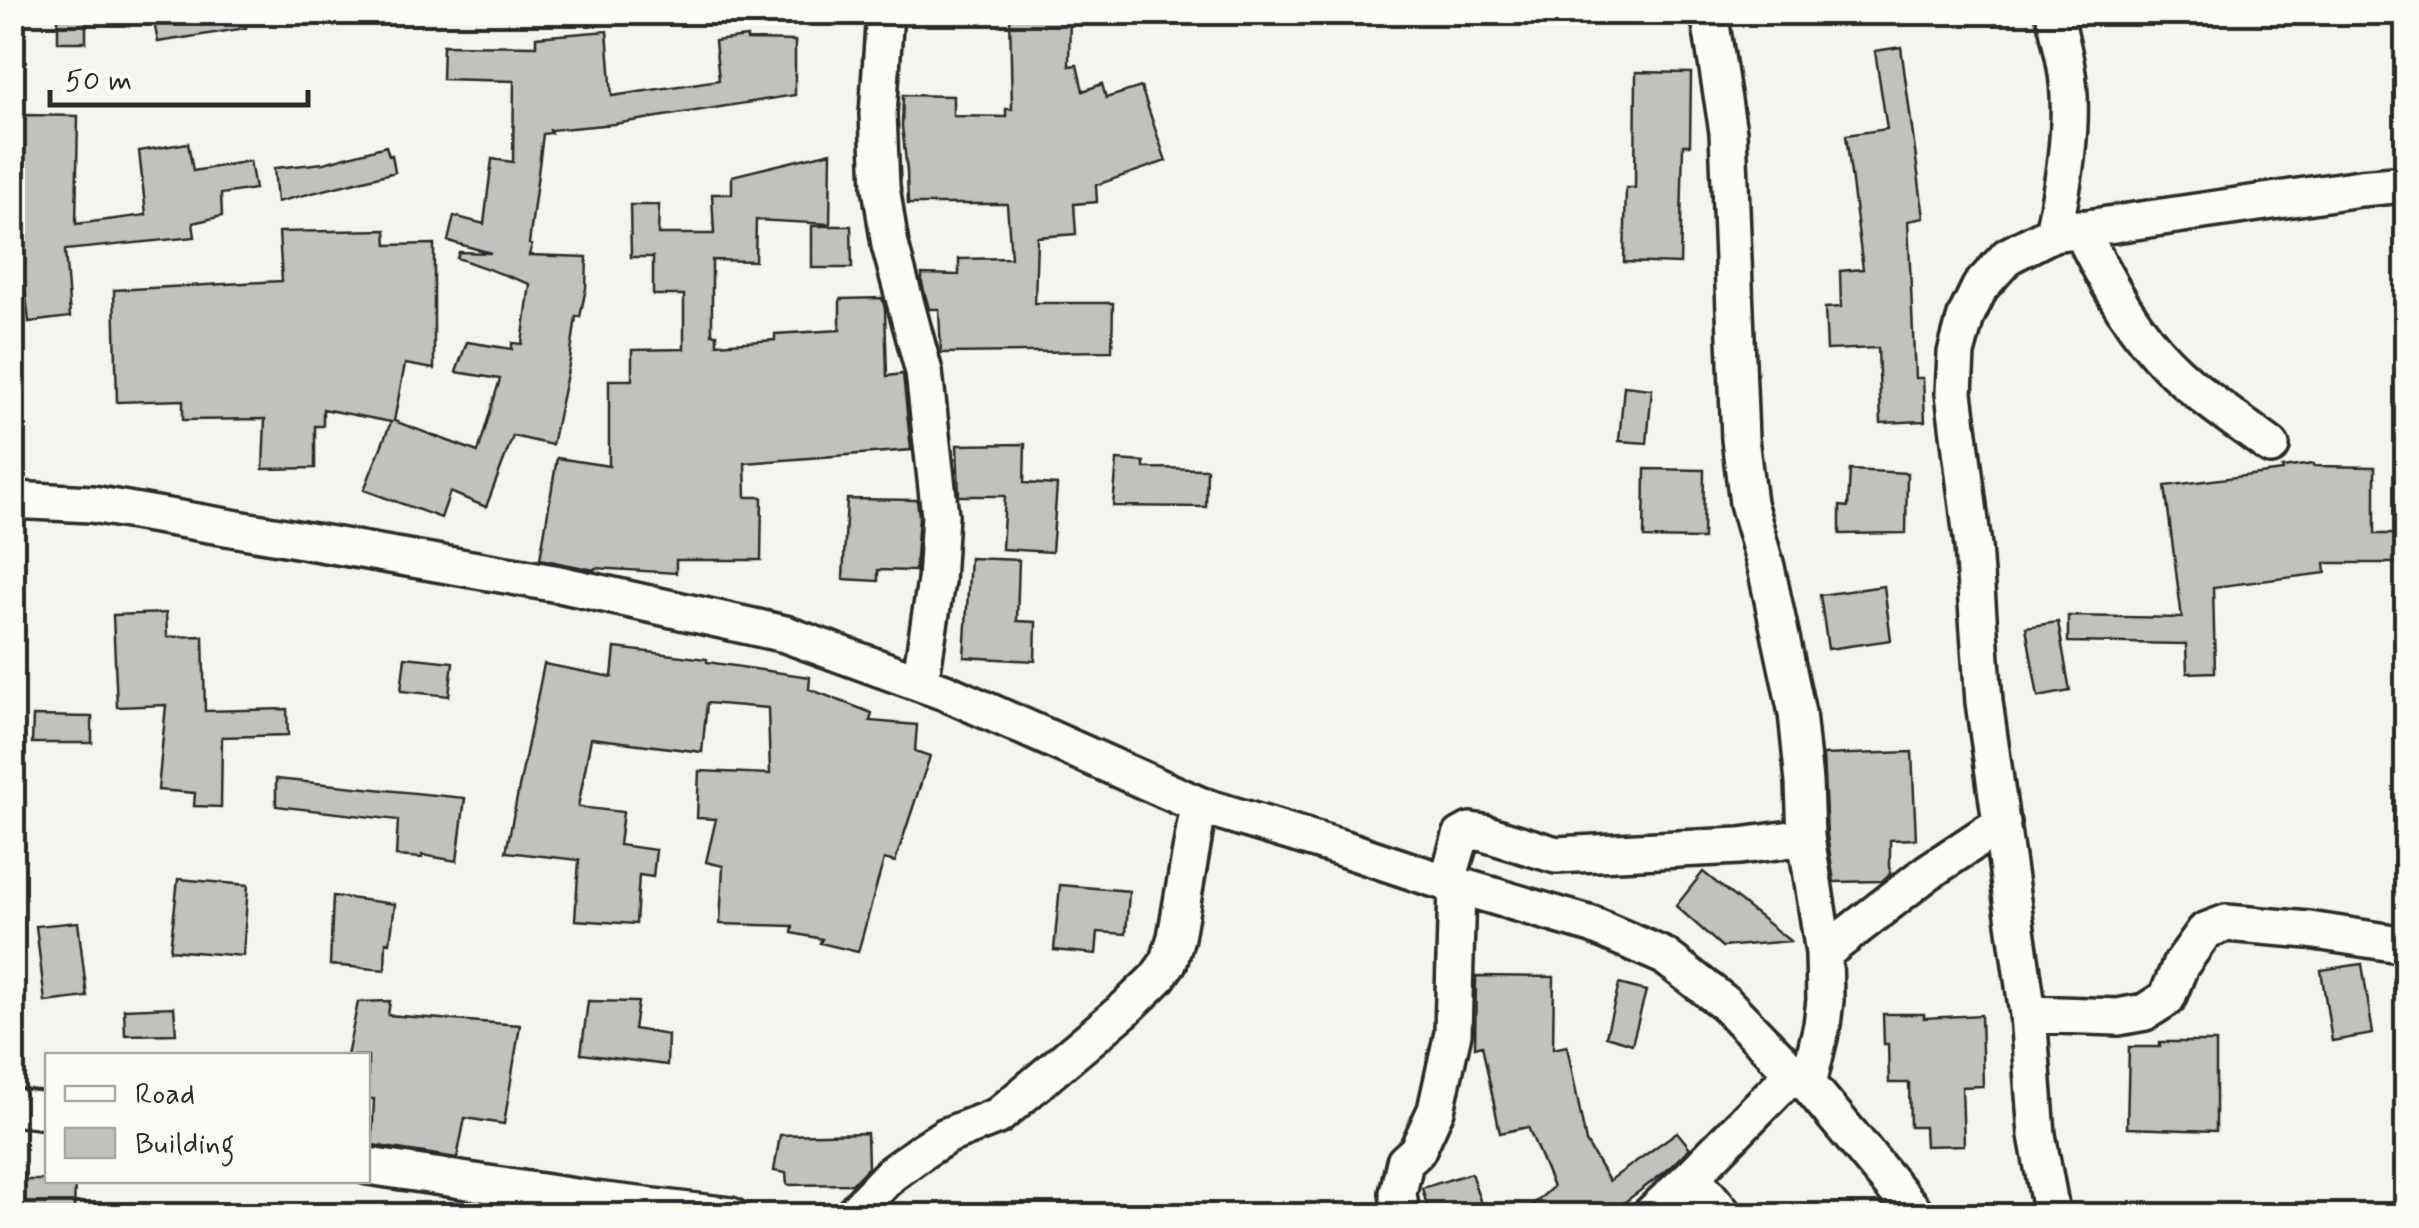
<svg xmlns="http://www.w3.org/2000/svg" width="2419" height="1228" font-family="Mynerve,sans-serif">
<rect width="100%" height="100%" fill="#f5f4ef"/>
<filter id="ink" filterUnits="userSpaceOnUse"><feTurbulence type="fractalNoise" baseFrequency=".01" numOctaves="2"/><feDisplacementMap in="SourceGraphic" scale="20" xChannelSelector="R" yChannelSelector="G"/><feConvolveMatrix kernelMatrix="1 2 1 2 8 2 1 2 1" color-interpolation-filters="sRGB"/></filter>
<g filter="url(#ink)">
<path fill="#c2c1be" stroke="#2b2b2b" stroke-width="2.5" d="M58,12H86V42H58Z
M152,12H245L246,28L158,42Z
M1010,12H1070L1069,66L1077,65L1083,91L1102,84L1106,98L1141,87L1166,161L1096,185L1097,202L1074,204L1076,234L1037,237L1035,303H1113L1112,351L941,353L939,309H929L922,283V274L959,275V259L1011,258L1007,204H908L907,171L902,126L903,95L953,96V116L1006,117V109H1012Z
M607,31L612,96L719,80L715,41L747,37V40L795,41V95L614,124L550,130L551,133L543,134L529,244L532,245L529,255L587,257L586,288L580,317L576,316L570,360L552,445L513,436L486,507L450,492L441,518L364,490L391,422L323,409V426H315V468L263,469L265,419L183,420V400L117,402L114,290L282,281L279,232L386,230L387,245L434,244V369L405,364L394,421L478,452L500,379L456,372L467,342L512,349V343L522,344L530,284L457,258L459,252L491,253L448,241L454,216L484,224L492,159L513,162L514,81L442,79L443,45L536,46V37Z
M1901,47L1924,218L1908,221L1915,378H1923L1925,421L1881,423L1878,348L1827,350L1825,308L1841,307L1840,271L1863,269L1846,135L1887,129L1875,51Z
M1636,72L1691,73L1690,145H1683L1680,264L1624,262L1626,188H1635Z
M24,115L78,116L76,224L146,215L139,151L188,143L193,171L250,161L255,189L221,194L222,216L193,223L195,237L65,250L70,317L29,322L20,246Z
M386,146L389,156L392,155L395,172L277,202L274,168L324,163Z
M831,152L830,224L756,220L755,261L712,260V334H717V344L775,340V334L840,330V299L882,298L885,309L887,376L903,374L911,450L745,463L746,497H762L761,560H676V573L595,568L594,570L540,559L557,458L609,466V380H632V350L684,349V295H653V257H631L630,205H659L658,234H714L712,194H732V176Z
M812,226H851L852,268H812Z
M1624,386L1652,389L1647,443L1619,441Z
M1025,444L1024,483L1057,485L1052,552L1002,549L1005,496H959L957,445Z
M1117,460L1144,462V468L1207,469L1206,507L1113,506Z
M2313,464V466L2375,467V534H2406V563H2325L2326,573L2213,587L2215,672L2187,673L2186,644L2068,642V616L2182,618L2165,486L2283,471L2282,468Z
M1645,469L1704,470L1703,539L1644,538Z
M1850,470L1907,473L1906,533L1840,534V506L1848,507Z
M847,499L917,500L919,516L915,571L878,570V581L843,579Z
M970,558L1019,560L1017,621L1036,622L1035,661L964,657Z
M1884,586L1891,640L1828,649L1820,595Z
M166,613L167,637L203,636L205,711L287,709L288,735L222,737L221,807L194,806L195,793L158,790L166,705L117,707L113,615Z
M2058,622L2070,691L2038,697L2026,627Z
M615,648L707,659V662L810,677L809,689L872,713L870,721L917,725L915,751L930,756L895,862L884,859L858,952L820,943L822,939L792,933L793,926L720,924L723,866L706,862L716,819L697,818L699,771L770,774L768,708L707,703L702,752L591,738L578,807L623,812L619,845L656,850L653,877L639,875L636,924L575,920L579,860L506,852L544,664L612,677Z
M405,657L453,662L449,696L401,691Z
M33,716L92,717V743H32Z
M1912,752L1916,839L1890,840V874L1882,881L1834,882L1827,835L1823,755Z
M276,779L465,798L457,861L422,855V858L396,856L398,820L276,806Z
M1703,872L1790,941L1722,947L1676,906Z
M178,879L248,885L243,956L170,950Z
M1060,885L1129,891L1126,934L1098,932L1096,954L1054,950Z
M333,896L395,904L390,943L386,942L385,970L330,965Z
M78,922L87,997L45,1002L36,926Z
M2362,964L2373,1034L2332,1041L2321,970Z
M1476,976L1554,977L1553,1049L1567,1046L1586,1142L1609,1181L1677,1132L1690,1148L1665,1172L1606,1216H1520L1553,1187L1528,1127L1500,1133L1482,1045L1475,1047Z
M1619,984L1646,991L1632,1044L1606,1036Z
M390,1001L388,1015L520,1025L504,1124L465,1118L457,1158L372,1145L374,1099H368V1056H347L358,1002Z
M588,1001L638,1002L634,1029L668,1035L667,1065L581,1054Z
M174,1007L176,1034L125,1035L124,1009Z
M1883,1014H1924V1018L1981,1015L1983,1086L1962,1087L1964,1145L1925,1146L1924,1127H1910L1909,1083H1889L1888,1044H1884Z
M2160,1042H2216V1131L2127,1128L2129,1047H2160Z
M867,1133L868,1167L852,1184L787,1185L786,1173L774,1171L780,1135Z
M1471,1173L1485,1216H1430L1422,1188Z
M23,1180H75L74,1214L23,1213Z"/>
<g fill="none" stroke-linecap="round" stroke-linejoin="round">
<defs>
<path id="minor" d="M885,12L878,114L881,187L890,245L924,372L940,515L936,581L920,683
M1709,12L1728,132L1740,439L1748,503L1766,567L1797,713L1804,782L1806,837L1824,953L1825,1000L1822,1025L1808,1084
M2080,228C2102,272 2124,316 2157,353C2189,389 2232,417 2271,446
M2053,233C2064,182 2075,118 2066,67C2063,49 2058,30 2054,12
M12,500L92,504L559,584L785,634L945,692L1199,805L1345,849L1432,878L1592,925L1664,956L1726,1004L1793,1073L1808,1084L1918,1216
M1447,883L1461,836L1470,831L1484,833L1556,855L1740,846L1806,837
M1824,953L1928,872L2002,823
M2028,1014L2118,1017L2145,1012L2167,998L2180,966L2205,931L2226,923L2309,930L2406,945
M12,1107L48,1111
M368,1166L595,1200L731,1216
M1692,1176L1725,1216
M851,1216L891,1174L924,1150L946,1136L998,1116L1125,1009L1157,978L1169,961L1176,937L1199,805
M1401,1216L1398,1193L1405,1162L1417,1151L1436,1110L1453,1033L1457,886
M1649,1216L1692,1176L1793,1073
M2052,1216L2037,1135L2028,1014L1984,702L1973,546L1954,393L1956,353L1966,316L1980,287L2008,256L2053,233L2360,188L2406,184"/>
</defs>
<use href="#minor" stroke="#2b2b2b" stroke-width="42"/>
<use href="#minor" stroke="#fdfcf7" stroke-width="35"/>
</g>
</g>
<rect width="2419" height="1228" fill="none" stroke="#fdfcf7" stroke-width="50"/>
<rect x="25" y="25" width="2369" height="1178" fill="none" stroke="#2b2b2b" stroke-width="4" filter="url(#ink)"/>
<rect x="45" y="1053" width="325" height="130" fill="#fdfcf7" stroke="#a9a8a5" stroke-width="2.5"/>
<rect x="65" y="1086" width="50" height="15" fill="#fdfcf7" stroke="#a9a8a5" stroke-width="2.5"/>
<text x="135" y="1103" font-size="30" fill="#2b2b2b">Road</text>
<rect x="65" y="1128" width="50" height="30" fill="#c2c1be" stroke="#a9a8a5" stroke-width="2.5"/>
<text x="135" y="1153" font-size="30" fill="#2b2b2b">Building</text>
<path d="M50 90v15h258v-15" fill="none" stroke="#2b2b2b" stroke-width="5"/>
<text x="65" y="90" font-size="30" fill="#2b2b2b" stroke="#fdfcf7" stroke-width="8" paint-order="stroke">50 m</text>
</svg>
